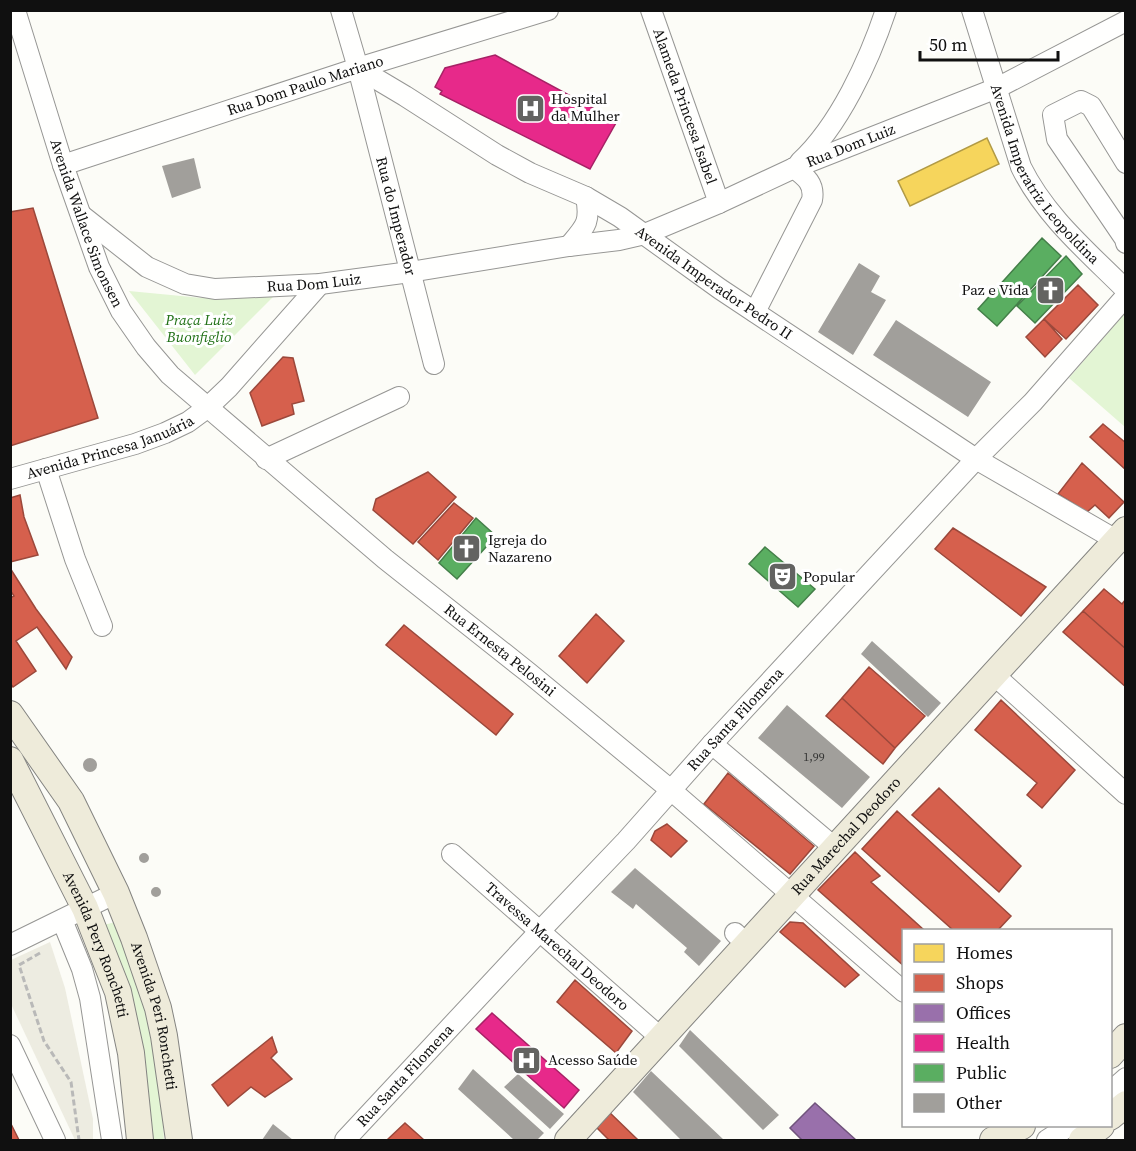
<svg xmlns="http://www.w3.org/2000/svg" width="1136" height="1151" font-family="'Source Serif 4',serif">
<rect width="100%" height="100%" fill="#fcfcf7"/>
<path fill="#e3f5d4" d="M129,291L202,298L277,293L195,375Z
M1125,313V427L1069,378Z
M116,922L149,1019L160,1076L164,1140H148L103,925Z"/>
<path fill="#edece1" d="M50,942L65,988L77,1044L93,1119V1140H75L11,1004V960Z"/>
<path fill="#f6d55c" stroke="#b19a45" stroke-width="1.5" d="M987,138L999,164L910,206L898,181Z"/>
<path fill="#d6604d" stroke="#9b483b" stroke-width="1.5" d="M33,208L98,418L10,446V212Z
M1078,285L1098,305L1066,339L1044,319Z
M1044,319L1062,339L1045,357L1026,337Z
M283,357L293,358L304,401L292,404L294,414L262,426L250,393Z
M1103,424L1126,443V470L1090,437Z
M1082,463L1124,502L1109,518L1095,505L1087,512L1058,494Z
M428,472L456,497L413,544L373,510L376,499Z
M20,495L24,517L38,555L10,562V498Z
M454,503L473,518L438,560L418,542Z
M953,528L1046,587L1021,616L935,549Z
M10,568L36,609L72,657L66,669L37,627L16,641L36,671L13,687L10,683V598L14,596L10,590Z
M1104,589L1122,604L1126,599V649L1083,611Z
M1083,611L1126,649V687L1063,632Z
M596,614L624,641L587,683L559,656Z
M404,625L513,714L496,735L386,645Z
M869,667L925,716L895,748L842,698Z
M842,698L895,748L883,764L826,716Z
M1001,700L1075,770L1042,808L1027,795L1037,783L975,730Z
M728,773L814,846L790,874L704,804Z
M939,788L1021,866L999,892L912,815Z
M897,811L1011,916L998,930H953L862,849Z
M667,824L687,841L671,857L651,840L655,831Z
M855,852L880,876L871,882L924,930H904V966L818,890Z
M790,922L803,923L859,975L845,987L780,932Z
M575,980L632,1031L616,1053L557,1002Z
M272,1037L277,1052L271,1058L292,1079L265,1097L251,1087L228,1106L212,1085Z
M607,1110L638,1140H609L595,1126Z
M10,1122L19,1140H10Z
M405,1123L424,1140H387Z"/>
<path fill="#9970ab" stroke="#70537c" stroke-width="1.5" d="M815,1103L856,1140H802L790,1128Z"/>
<path fill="#e7298a" stroke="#a62265" stroke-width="1.5" d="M495,55L617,121L590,169L440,94L442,91L435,87L445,68Z
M492,1013L579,1090L564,1108L476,1029Z"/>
<path fill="#5aae61" stroke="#447f49" stroke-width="1.5" d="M1042,238L1061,256L997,326L978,309Z
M1066,256L1082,274L1035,323L1017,306Z
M476,518L496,536L457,579L439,563Z
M765,547L815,589L798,607L749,564Z"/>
<path fill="#a19f9b" d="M194,158L201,188L172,198L162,166Z
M859,263L880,276L871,292L886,300L853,355L818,332Z
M896,320L991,382L968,417L873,355Z
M872,641L941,703L928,717L861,654Z
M787,705L870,777L842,808L758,738Z
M83 765a7 7 0 1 1 14 0a7 7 0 1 1-14 0Z
M139 858a5 5 0 1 1 10 0a5 5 0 1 1-10 0Z
M635,868L721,941L699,966L684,952L687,948L636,904L633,909L611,892Z
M151 892a5 5 0 1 1 10 0a5 5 0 1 1-10 0Z
M690,1030L779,1115L763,1130L679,1046Z
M473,1069L544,1133L537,1140H514L458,1089Z
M651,1071L724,1140H681L633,1092Z
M518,1074L564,1114L550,1129L504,1087Z
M273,1124L293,1140H262Z"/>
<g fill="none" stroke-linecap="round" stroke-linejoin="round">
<defs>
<g id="minor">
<path id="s1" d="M15,10L63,165L99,267L121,311L146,347L170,375L385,559L529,673L672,791L904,992"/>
<path id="s2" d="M341,10L358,68L405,96L497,155L530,173L586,197L620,217L720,289L976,459L1116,540"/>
<path id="s3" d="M651,10L719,203"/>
<path id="s4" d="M972,10L1021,167C1045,216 1087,251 1126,290"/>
<path id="s5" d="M358,68L434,364"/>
<path d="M800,162C839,126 869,61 886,10"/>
<path d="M1126,163L1091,106L1081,101L1053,115L1057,139L1125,239L1126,243"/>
<path id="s6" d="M63,165L358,68L548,10"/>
<path id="s7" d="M81,215L147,267L185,284L215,289L320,284L410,272L569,246L619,240L645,234L719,203L794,168L997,88L1126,21"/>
<path d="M569,246C585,227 591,223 586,197"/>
<path d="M755,312L812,200C815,184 806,177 794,168"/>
<path d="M266,459L399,397"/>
<path d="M46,469L75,559L102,626"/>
<path id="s8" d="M10,479L135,444L165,433L188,422L207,408L229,387L320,284"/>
<path d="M993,674L1126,794"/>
<path d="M712,744L835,848"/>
<path id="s9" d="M452,854L661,1038"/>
<path d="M62,920L82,969L90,998L112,1140"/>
<path d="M735,933L746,944"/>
<path d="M10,945L116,893"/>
<path d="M10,1045L55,1140"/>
<path d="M1110,1092L1126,1078"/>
<path id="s10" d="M345,1140L539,932L626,841L712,744L976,459L1033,402L1126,296"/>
<path d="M1047,1140L1069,1126"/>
</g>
<g id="major">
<path id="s11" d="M10,714L71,801L116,893L134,938L158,1008L164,1036L179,1140"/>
<path id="s12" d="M10,760L85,908L118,992L131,1053L140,1140"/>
<path d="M1110,1055L1126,1037"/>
<path d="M1110,1117L1126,1104"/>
<path id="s13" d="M568,1140L1126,530"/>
<path d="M993,1140L1022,1126"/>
<path d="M1082,1140L1101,1126"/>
</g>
</defs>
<use href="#minor" stroke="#969694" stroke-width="22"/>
<use href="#major" stroke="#848481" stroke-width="28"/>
<path stroke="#b9b9b8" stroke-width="3" stroke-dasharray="6 3" stroke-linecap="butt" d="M40,953L19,965L44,1041L71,1082L79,1140"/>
<use href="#minor" stroke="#fffffe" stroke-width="20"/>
<use href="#major" stroke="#eeebda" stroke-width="26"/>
</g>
<defs>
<symbol id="hospital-square" viewBox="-11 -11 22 22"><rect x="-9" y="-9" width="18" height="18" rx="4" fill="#636361" stroke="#fff"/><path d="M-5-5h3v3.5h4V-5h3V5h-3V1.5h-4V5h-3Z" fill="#fff"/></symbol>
<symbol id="church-square" viewBox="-11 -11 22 22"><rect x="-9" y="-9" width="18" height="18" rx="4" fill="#636361" stroke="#fff"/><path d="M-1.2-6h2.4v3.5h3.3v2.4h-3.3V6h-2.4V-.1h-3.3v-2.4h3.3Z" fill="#fff"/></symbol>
<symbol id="theatre-square" viewBox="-11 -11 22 22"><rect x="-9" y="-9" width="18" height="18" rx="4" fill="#636361" stroke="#fff"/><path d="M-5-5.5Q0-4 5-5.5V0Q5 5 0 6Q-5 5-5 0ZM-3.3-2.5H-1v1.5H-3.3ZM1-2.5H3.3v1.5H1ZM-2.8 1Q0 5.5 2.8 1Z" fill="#fff"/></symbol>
</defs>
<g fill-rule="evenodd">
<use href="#hospital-square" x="514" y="92" width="33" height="33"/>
<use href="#church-square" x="1034" y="274" width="33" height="33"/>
<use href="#church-square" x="450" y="532" width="33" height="33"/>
<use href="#theatre-square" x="766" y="560" width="33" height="33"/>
<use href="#hospital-square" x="510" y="1044" width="33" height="33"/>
</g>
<g text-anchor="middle" stroke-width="6" stroke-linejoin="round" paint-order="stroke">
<g font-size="12" fill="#343433">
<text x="814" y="761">1,99</text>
</g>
<g font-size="15" fill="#101010" stroke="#fff">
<text dy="5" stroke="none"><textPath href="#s6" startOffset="255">Rua Dom Paulo Mariano</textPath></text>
<text dy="5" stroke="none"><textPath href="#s3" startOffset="102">Alameda Princesa Isabel</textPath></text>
<text dy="5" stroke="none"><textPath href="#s7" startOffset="814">Rua Dom Luiz</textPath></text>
<text dy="5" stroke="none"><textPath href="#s4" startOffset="182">Avenida Imperatriz Leopoldina</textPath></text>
<text dy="5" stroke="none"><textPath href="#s5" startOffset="153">Rua do Imperador</textPath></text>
<text dy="5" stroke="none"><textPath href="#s1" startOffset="225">Avenida Wallace Simonsen</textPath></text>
<text dy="5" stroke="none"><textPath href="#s7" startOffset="255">Rua Dom Luiz</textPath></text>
<text dy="5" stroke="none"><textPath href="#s2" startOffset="477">Avenida Imperador Pedro II</textPath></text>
<text dy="5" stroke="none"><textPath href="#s8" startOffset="105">Avenida Princesa Januária</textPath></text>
<text dy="5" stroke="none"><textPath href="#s1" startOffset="830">Rua Ernesta Pelosini</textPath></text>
<text dy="5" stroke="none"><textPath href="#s10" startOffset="574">Rua Santa Filomena</textPath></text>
<text dy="5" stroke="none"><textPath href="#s13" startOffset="412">Rua Marechal Deodoro</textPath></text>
<text dy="5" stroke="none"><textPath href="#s12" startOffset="204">Avenida Pery Ronchetti</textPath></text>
<text dy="5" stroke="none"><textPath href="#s9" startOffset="140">Travessa Marechal Deodoro</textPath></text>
<text dy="5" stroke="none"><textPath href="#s11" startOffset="338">Avenida Peri Ronchetti</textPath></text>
<text dy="5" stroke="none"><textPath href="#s10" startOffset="88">Rua Santa Filomena</textPath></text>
</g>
<g font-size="15" fill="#101010" stroke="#fff" text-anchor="start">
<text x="551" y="104">Hospital<tspan x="551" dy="17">da Mulher</tspan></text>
<text x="1029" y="295" text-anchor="end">Paz e Vida</text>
<text x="488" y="545">Igreja do<tspan x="488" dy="17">Nazareno</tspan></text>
<text x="803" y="582">Popular</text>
<text x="548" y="1065">Acesso Saúde</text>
</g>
<g font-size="15" font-style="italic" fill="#217117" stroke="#fff">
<text x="199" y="325">Praça Luiz<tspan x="199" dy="17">Buonfiglio</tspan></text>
</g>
</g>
<rect width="1136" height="1151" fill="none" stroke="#101010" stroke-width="24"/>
<rect x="902" y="929" width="210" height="198" fill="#ffffff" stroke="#9f9f9f" stroke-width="1.5"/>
<rect x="914" y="944" width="30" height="18" fill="#f6d55c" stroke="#9f9f9f" stroke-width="1.5"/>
<text x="956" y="959" font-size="18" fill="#101010">Homes</text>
<rect x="914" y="974" width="30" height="18" fill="#d6604d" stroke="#9f9f9f" stroke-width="1.5"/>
<text x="956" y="989" font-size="18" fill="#101010">Shops</text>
<rect x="914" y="1004" width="30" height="18" fill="#9970ab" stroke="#9f9f9f" stroke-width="1.5"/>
<text x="956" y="1019" font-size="18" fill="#101010">Offices</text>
<rect x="914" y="1034" width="30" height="18" fill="#e7298a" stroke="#9f9f9f" stroke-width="1.5"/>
<text x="956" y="1049" font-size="18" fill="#101010">Health</text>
<rect x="914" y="1064" width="30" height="18" fill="#5aae61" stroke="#9f9f9f" stroke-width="1.5"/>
<text x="956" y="1079" font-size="18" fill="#101010">Public</text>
<rect x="914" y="1094" width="30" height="18" fill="#a19f9b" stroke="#9f9f9f" stroke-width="1.5"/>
<text x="956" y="1109" font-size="18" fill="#101010">Other</text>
<path d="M920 51v9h138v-9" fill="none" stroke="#101010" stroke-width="3"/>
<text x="929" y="51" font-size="18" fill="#101010" stroke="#ffffff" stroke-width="4.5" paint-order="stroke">50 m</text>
</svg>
